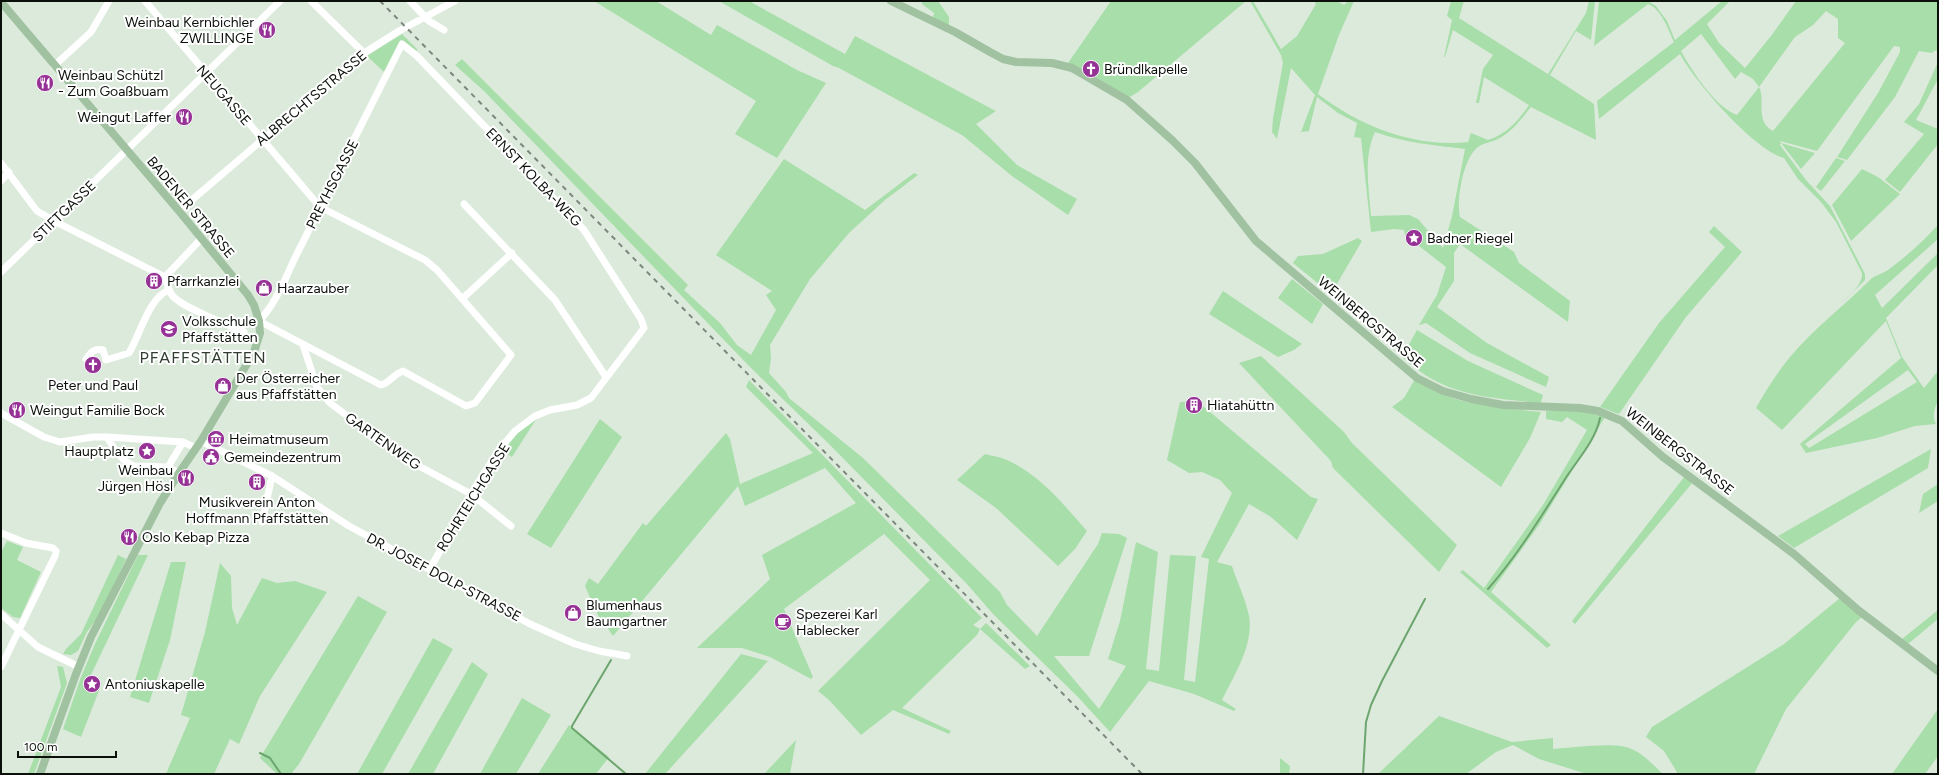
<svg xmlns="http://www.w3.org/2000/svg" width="1939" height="775" font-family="Figtree,sans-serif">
<rect width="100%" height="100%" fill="#dceadc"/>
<path fill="#a8dea9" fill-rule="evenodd" d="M594,1H656L711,35L717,25L797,70L826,83L777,158L735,134L756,101Z
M719,1H749L845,54L855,36L990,108L996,111L976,124L1017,165L1077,199L1068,215L1012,176L962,135L839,68L833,66Z
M922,1H938L949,17V27L933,18L934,13L922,4Z
M1111,1H1246L1138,92L1128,98L1106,83L1068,63Z
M1250,1H1253L1281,49L1297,36L1316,4L1314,1H1337L1344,5L1348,1H1354L1339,35L1318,94C1360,126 1414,148 1468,142L1471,133L1488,140C1507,134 1518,121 1529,105L1484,77L1479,103H1476L1483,69L1493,55L1453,30L1445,57H1444L1452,20L1447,16L1451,1H1464L1459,18L1548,74L1586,13L1589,1H1595L1591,40L1576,31L1550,75L1594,104L1596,140L1531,107C1521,119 1513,131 1498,139C1492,142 1483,143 1478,147C1463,158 1456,201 1460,217L1514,252L1519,263L1570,301L1568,322L1460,244L1454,253V281L1437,307L1487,343L1549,377L1546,387L1470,353L1426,323L1419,325L1437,295L1446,267L1405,235L1404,230L1394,229L1371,232L1361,138L1354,137L1357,123L1338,113L1317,97L1309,131L1301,132L1315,95L1291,68L1277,139L1272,132L1273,118L1283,63L1281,55ZM1375,132C1406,143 1433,145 1465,149L1452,216L1443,248L1418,219L1409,215L1371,216C1369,189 1363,157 1375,132Z
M1599,1H1648L1656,6L1667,21L1675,40L1722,1H1730L1707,24L1719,43L1745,68L1771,36L1796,1H1938V50L1934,51L1932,53L1919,51L1895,97L1847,160L1837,157L1878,93L1900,52V47L1894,46L1817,151L1780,141L1781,143L1815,153L1801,169L1781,143L1780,145L1806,180L1830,206L1865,274V280L1841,304C1849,295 1863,285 1862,273L1836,222L1821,202L1798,179L1784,158C1754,150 1695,82 1680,54L1599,119L1597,101L1674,42C1668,29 1662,10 1648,4L1594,46ZM1826,11L1838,19V38L1845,43L1773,131C1754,121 1766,99 1759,87L1795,37L1813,25ZM1701,34L1735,79L1741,72L1753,79L1759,87L1737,115C1715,107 1692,71 1681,51Z
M402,34L417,49V51L401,41L384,72L367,56Z
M462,59L688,285L684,290L720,323L737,345L751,355L776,310L766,295L772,291L716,255L784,159L865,210L914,173L918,175L885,200L849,233L810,279L770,345L771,358L769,373L786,392L789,398L863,458L1000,592L1007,605L1037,636L1098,544L1102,533L1119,534L1127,538L1089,656H1054L1099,709L1126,666L1108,659L1120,621L1136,542L1158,552L1146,669L1159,671L1170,555L1196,556L1184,680L1195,682L1209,559L1201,557L1232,493L1220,480L1202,472L1189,473L1167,460L1180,402L1197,401L1311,497L1318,499L1297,540L1271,517L1249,504L1217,562L1232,566C1237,582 1246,600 1249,616C1254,645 1234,675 1222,700L1236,709L1234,711L1194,694L1149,681L1110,732L1078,697L993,614L967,584L829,444L751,368L484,91L455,65Z
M1938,62V79L1916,120L1938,129V144L1900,192L1885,180L1924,134L1904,122L1919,104Z
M1836,158L1845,161L1821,191L1816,187Z
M1862,169L1878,177L1900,194L1851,241L1832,205Z
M1938,225V239L1875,295L1882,308L1938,253V265L1886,318L1902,357L1924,388L1938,371V402C1934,407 1932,419 1936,424L1915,426L1877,438L1806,453L1800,444L1901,358L1886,321L1782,430L1756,408C1766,390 1777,373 1790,357C1813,329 1845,305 1870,280C1874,275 1883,274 1888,270C1907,256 1922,242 1938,225ZM1908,370L1917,382L1809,448L1805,444Z
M1714,226L1742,252L1686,317L1619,414L1600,407L1659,323L1725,247L1709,232Z
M1358,238L1362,241L1331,294L1293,263L1298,256L1323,254Z
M1292,279L1323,304L1312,324L1278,298Z
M1223,291L1296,340L1302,344L1294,350L1278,357L1209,314Z
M1417,330L1468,361L1543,395L1541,402L1539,403C1504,399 1463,397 1432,379C1421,373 1411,365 1402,357Z
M1261,356L1344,432L1352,443L1457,545L1439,572L1333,468L1331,461L1239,363Z
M1415,379C1451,406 1498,407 1541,412L1530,438L1501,487L1392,407L1404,398Z
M749,380L982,618L973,625L980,629L986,623L1030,666L1025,669L980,629L977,635L902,708L951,731L949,734L893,710L861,735L829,700L818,691L930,580L884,534L784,609L813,677L811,679L770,657L742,648H697L770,579L762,555L856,503L825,468L745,506L738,486L613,636L603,621L601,622L585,586L589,578L598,584L643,523L646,526L726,433L730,439L740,484L813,453L746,387Z
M1546,411H1580L1605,417L1539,525L1491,592L1551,645L1547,648L1460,572L1463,570L1484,588L1543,505L1587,430L1567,417L1562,422L1546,419Z
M537,418L512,457L502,451L517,432Z
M600,419L622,437L551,548L527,534Z
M1931,449L1928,468L1794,548L1778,536Z
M985,454C992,456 1002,457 1009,461C1041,476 1064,505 1087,531L1075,549L1058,566L996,508L957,480Z
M1685,476L1693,482L1575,624L1572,621Z
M1938,484V501L1919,513L1923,494Z
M7,541L23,547L17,560L41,572L20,618L13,617L1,608V552Z
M118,555L126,559L101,613L87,632L78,651L71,655L63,654L66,649L81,634Z
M138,555H148L90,677L102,683L81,737L63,729L81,677L95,644Z
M171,562H186L170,640L149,703L130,697Z
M220,563L231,576L232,608L237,625L262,578L277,583L295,581L327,592L260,696L239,744L230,739L214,774H166L190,718L181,715L205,632Z
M358,596L387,612L299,764L291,774H277L260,758Z
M1840,598L1862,617L1856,622L1786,709L1754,774H1678L1664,751L1646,737L1652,727L1784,644Z
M1938,610V619L1908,644L1902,639Z
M433,638L453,649L382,774H357Z
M741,654L768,661L665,774H645Z
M472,662L488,674L433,774H408Z
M57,666L63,667L67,683L34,774H28L61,687Z
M522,698L551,715L516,774H480Z
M1938,709V756L1925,774H1892Z
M1439,716L1512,742L1553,738V749C1571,748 1613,742 1629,748C1642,752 1653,765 1663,774H1587L1539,759L1513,745L1496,752L1466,774H1378Z
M569,725L609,757L596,774H538Z
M796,740L790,774H764Z
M1280,758L1290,766L1289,774H1280Z"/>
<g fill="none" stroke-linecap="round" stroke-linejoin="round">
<path stroke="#6da56e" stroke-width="2" d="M1488,589C1518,555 1542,515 1567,476C1579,458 1596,439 1600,418
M611,660L572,726V728L626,774
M260,753L270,758L281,774
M1363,774L1366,722L1371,705L1382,681L1425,599"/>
<path stroke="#fff" stroke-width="7" d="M145,1L320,207L425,260L437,270L511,355L475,403L466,406L403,371C392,375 391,382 381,385L259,321C280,299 288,269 302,244C335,177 368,111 402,44L417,56L584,230L641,319L644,328L591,398L577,405L550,410L535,416L515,431L499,450L471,494L430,569
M311,1L364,53
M410,1L429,21L444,30
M54,66L91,32L109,1
M1,163L37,211L54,221L165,277C167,283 168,289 172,295C180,307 229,325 244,332
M1,181L9,172
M464,204L555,300L606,377
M179,211L364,53L399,31L455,1
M1,272L280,1
M165,277L201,239
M462,299L512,253
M303,345L317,387L330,403L404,458L471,494L511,526
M86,359C91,352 94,348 103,350L106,360L129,353C140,335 149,297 169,290
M1,413L44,437L60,442L93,437H107L183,442L196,448
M107,437C115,449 120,460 134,466L168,467L179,473
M201,441L272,476L349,526L530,624L575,644L599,651L627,656
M168,467L183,442
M262,522L272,476
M1,533L26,543L53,548L56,551L55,556L1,667
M1,614L38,647L79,667"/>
<path stroke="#a0c2a1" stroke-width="8" d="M891,1L955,32L990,52L1003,59L1016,62L1052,63L1072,68L1127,100L1172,140L1195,163L1256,241L1417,378L1443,391L1471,399L1503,405L1580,408L1598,411L1622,421L1663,457L1794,554L1858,610L1938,671
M1,2L179,211L248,295L254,305L259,321L260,333L254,352L201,441L179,473L160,503L91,637L76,674L40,774"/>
<path stroke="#7d877d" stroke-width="2" stroke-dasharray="5 5" stroke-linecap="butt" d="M380,1L1142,774"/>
</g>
<defs>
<symbol id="restaurant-disc" viewBox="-11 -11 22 22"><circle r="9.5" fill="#963196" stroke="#fff"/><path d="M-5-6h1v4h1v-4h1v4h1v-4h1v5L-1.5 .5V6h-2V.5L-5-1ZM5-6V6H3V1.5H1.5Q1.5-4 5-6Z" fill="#fff"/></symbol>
<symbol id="church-disc" viewBox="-11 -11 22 22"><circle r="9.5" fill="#963196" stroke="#fff"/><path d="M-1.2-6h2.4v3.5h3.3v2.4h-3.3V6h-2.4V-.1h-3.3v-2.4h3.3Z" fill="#fff"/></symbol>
<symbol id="sight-disc" viewBox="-11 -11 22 22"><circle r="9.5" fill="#963196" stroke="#fff"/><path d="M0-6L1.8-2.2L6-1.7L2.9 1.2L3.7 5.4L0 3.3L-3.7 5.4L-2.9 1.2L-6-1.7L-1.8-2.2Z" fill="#fff"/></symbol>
<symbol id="building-disc" viewBox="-11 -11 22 22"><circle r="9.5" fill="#963196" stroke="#fff"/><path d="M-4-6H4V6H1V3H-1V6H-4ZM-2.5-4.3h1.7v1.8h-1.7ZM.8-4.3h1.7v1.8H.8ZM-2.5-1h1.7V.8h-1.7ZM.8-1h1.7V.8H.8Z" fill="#fff"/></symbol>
<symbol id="shop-disc" viewBox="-11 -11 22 22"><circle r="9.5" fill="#963196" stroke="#fff"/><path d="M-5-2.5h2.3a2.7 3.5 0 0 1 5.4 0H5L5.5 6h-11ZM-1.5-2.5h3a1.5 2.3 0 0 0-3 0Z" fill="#fff"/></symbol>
<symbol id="school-disc" viewBox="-11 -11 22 22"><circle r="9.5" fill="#963196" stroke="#fff"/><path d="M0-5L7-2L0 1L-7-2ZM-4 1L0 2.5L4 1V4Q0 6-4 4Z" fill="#fff"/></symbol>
<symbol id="museum-disc" viewBox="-11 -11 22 22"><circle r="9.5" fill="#963196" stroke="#fff"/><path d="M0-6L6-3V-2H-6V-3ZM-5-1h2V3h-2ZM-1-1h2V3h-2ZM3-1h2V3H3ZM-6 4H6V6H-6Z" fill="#fff"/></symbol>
<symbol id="civic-disc" viewBox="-11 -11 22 22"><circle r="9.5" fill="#963196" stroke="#fff"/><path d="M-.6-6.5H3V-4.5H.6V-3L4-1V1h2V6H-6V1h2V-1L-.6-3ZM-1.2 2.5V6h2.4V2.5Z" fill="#fff"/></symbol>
<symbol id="cafe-disc" viewBox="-11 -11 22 22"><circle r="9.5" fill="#963196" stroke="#fff"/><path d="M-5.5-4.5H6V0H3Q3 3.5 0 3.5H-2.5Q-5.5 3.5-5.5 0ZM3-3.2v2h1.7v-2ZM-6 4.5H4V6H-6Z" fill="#fff"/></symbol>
</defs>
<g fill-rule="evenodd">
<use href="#restaurant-disc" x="257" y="20" width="20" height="20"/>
<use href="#church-disc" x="1081" y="59" width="20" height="20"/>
<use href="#restaurant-disc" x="35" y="73" width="20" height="20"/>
<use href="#restaurant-disc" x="174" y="107" width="20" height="20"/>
<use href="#sight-disc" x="1404" y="228" width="20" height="20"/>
<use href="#building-disc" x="144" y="271" width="20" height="20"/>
<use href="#shop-disc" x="254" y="278" width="20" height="20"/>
<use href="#school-disc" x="159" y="319" width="20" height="20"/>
<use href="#church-disc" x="83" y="355" width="20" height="20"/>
<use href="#shop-disc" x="213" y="376" width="20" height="20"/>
<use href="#building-disc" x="1184" y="395" width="20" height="20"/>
<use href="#restaurant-disc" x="7" y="400" width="20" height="20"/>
<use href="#museum-disc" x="206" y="429" width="20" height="20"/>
<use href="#sight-disc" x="137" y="441" width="20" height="20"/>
<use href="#civic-disc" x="201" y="447" width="20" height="20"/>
<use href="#restaurant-disc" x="176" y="468" width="20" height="20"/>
<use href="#building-disc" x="247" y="472" width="20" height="20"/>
<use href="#restaurant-disc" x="119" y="527" width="20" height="20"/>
<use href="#shop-disc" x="563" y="603" width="20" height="20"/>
<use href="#cafe-disc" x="773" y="612" width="20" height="20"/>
<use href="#sight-disc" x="82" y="674" width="20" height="20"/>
</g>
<g text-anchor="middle" stroke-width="4" stroke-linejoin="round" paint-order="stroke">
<g font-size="14" fill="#0b100b" stroke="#fff" text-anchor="start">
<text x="254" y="27" text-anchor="end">Weinbau Kernbichler<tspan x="254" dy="16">ZWILLINGE</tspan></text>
<text x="1104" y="74">Bründlkapelle</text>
<text x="58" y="80">Weinbau Schützl<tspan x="58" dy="16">- Zum Goaßbuam</tspan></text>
<text x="171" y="122" text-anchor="end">Weingut Laffer</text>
<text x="1427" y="243">Badner Riegel</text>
<text x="167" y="286">Pfarrkanzlei</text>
<text x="277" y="293">Haarzauber</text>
<text x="182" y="326">Volksschule<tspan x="182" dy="16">Pfaffstätten</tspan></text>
<text x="236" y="383">Der Österreicher<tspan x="236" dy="16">aus Pfaffstätten</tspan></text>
<text x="93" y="390" text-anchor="middle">Peter und Paul</text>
<text x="1207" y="410">Hiatahüttn</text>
<text x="30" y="415">Weingut Familie Bock</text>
<text x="229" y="444">Heimatmuseum</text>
<text x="134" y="456" text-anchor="end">Hauptplatz</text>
<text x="224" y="462">Gemeindezentrum</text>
<text x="173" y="475" text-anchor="end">Weinbau<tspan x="173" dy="16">Jürgen Hösl</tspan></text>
<text x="257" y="507" text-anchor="middle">Musikverein Anton<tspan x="257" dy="16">Hoffmann Pfaffstätten</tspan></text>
<text x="142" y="542">Oslo Kebap Pizza</text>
<text x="586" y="610">Blumenhaus<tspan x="586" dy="16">Baumgartner</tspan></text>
<text x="796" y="619">Spezerei Karl<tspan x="796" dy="16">Hablecker</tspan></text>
<text x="105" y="689">Antoniuskapelle</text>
</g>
<g font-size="14" fill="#0b100b" stroke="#fff">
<text transform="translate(224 95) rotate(49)" y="5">NEUGASSE</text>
<text transform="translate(311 98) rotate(-40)" y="5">ALBRECHTSSTRASSE</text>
<text transform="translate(534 177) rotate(46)" y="5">ERNST KOLBA-WEG</text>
<text transform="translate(332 184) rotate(-63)" y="5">PREYHSGASSE</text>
<text transform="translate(191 207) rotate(50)" y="5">BADENER STRASSE</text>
<text transform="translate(64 211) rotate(-44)" y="5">STIFTGASSE</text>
<text transform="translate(1371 322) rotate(40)" y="5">WEINBERGSTRASSE</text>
<text transform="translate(383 441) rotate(35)" y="5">GARTENWEG</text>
<text transform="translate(1680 451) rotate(38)" y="5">WEINBERGSTRASSE</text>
<text transform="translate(473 497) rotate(-58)" y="5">ROHRTEICHGASSE</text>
<text transform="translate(444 577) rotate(28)" y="5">DR. JOSEF DOLP-STRASSE</text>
</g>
<g font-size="16" letter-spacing="1" fill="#313c31" stroke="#fff">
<text x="203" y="363">PFAFFSTÄTTEN</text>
</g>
</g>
<rect width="1939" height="775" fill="none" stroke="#0b100b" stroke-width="4"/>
<path d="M18 751v6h98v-6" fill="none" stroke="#0b100b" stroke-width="2"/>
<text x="24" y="751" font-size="12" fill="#0b100b" stroke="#ffffff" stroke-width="3" paint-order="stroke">100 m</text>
</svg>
